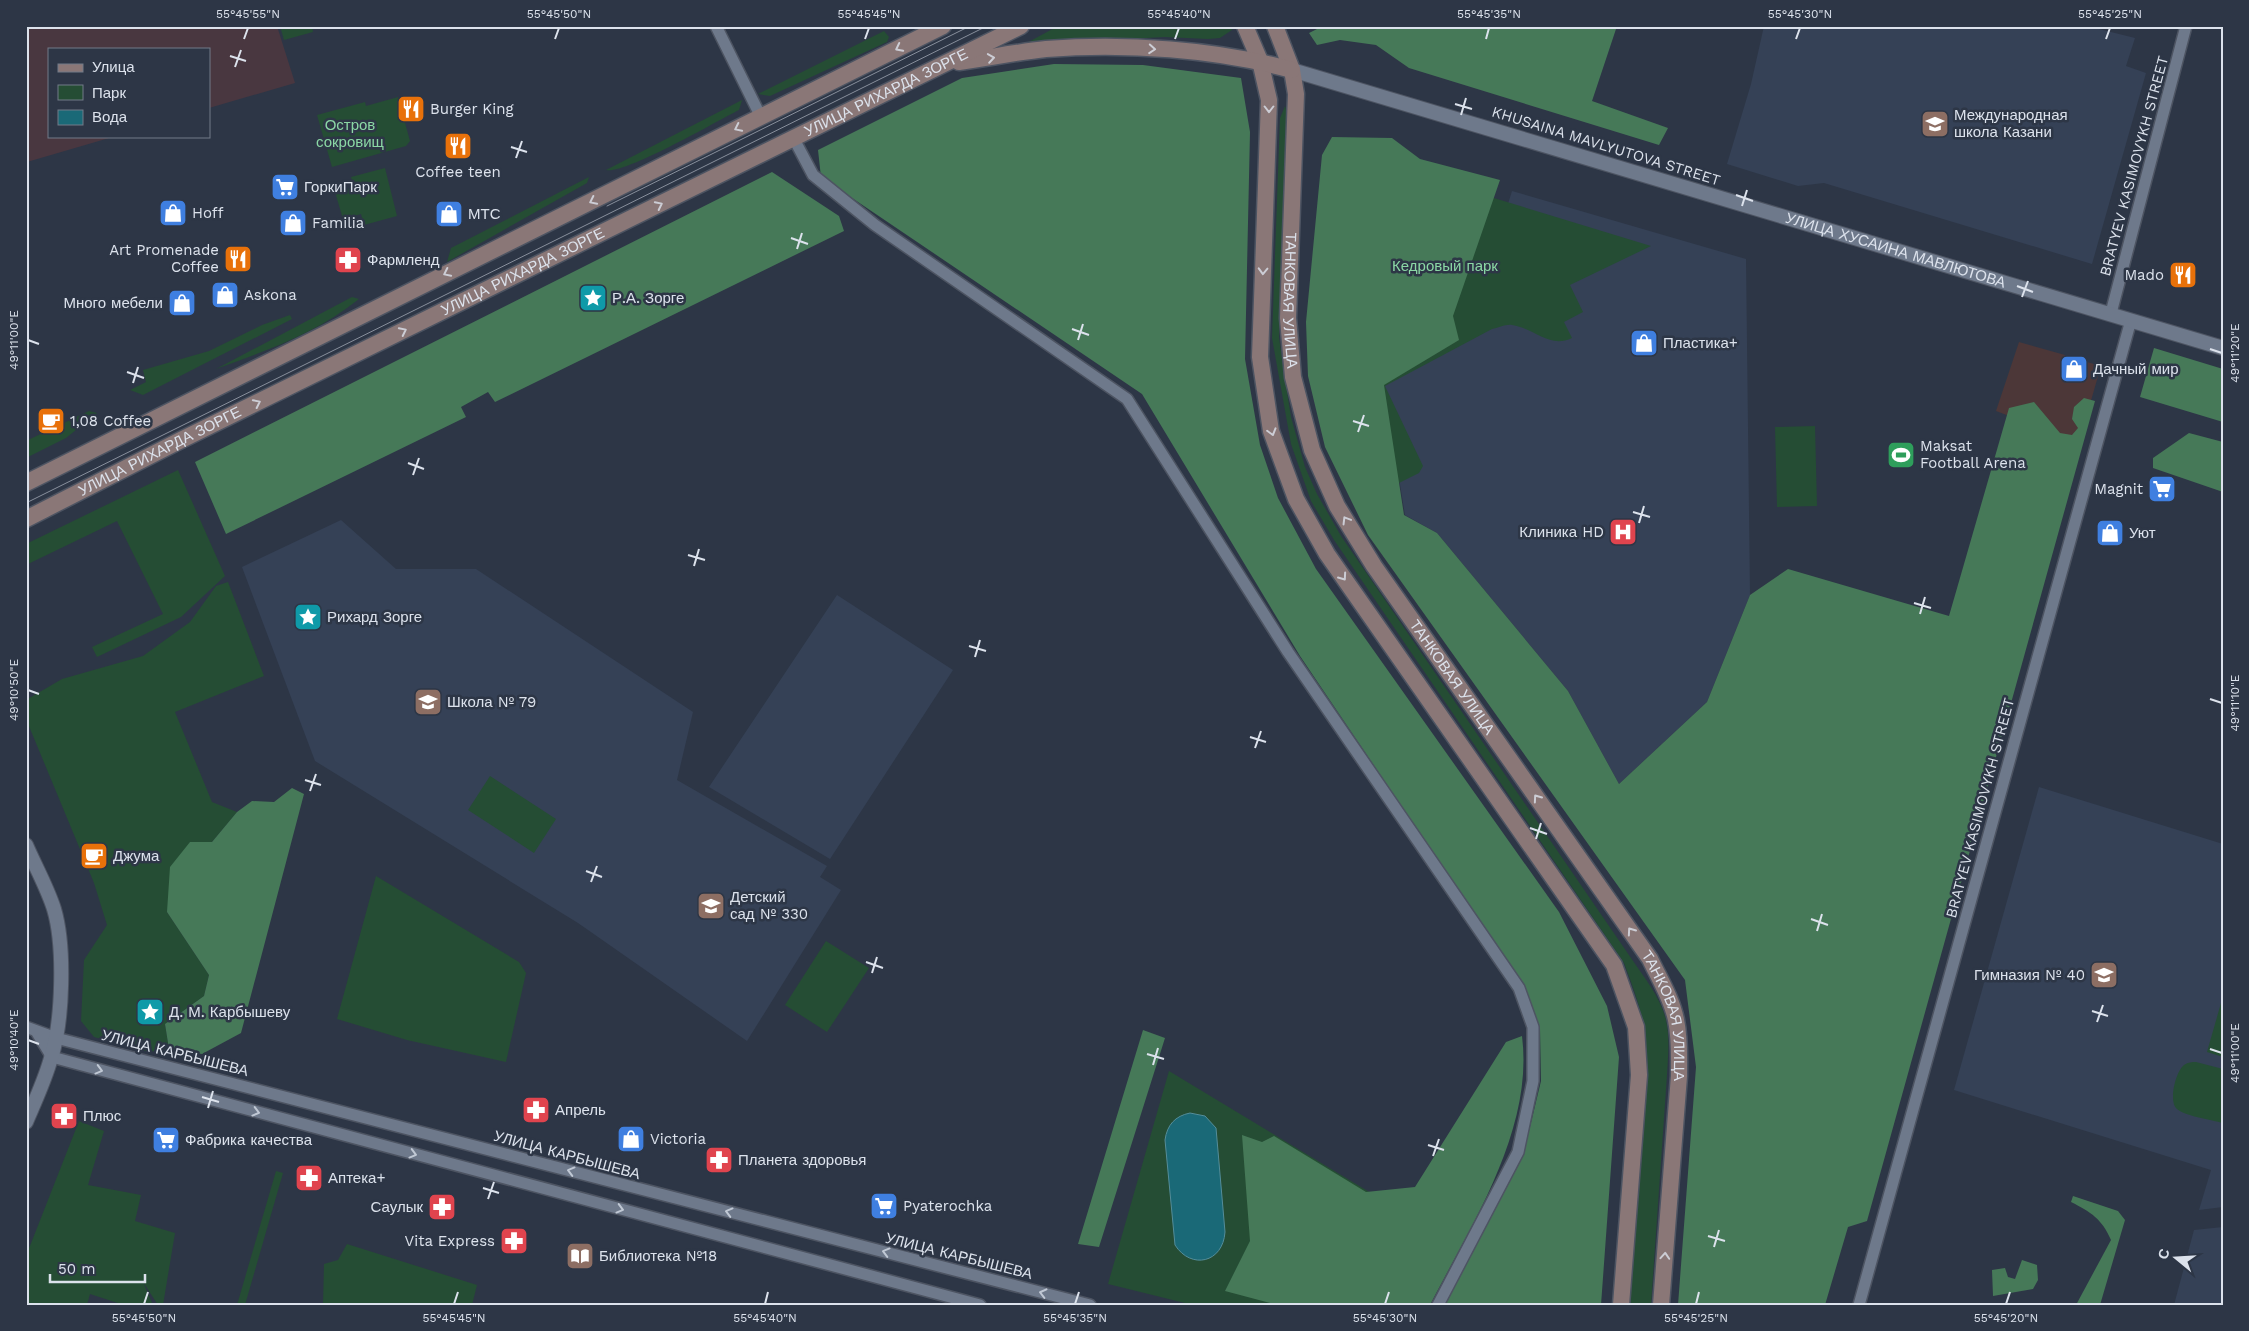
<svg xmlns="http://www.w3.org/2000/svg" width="2249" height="1331" font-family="'Work Sans',sans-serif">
<rect width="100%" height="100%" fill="#2d3646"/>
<path fill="#4c3738" d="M2019,342L2065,355L2067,360L2084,365L2087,362L2101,366L2079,442L1996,411Z"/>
<path fill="#493740" d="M26,26H277L295,83L209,108V49H49V136H116L27,162Z"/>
<path fill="#354156" d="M1764,26H2087L2135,38L2126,66L2146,73L2092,264L1824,183L1798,186L1727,164L1751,84Z
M1512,191L1746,259L1750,595L1707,702L1619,784L1568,691L1437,533L1405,515L1384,385L1467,336Z
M341,520L396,569H476L693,712L677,780L827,866L820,877L841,890L747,1041L578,923L315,761L242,567Z
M837,595L953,670L830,859L709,787Z
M2039,787L2223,844V1207L2199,1210L2211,1170L1954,1090Z
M2223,1227V1305H2174L2194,1230Z"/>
<path fill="#254d34" d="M280,26H312L313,32L284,40Z
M1058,26H1230L1232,30L1220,38L1208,39L1164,37L1023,45Z
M884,31L889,37L887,42L770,96L758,94Z
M398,97L410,141L406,146L332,167L317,115L365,102L366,106Z
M742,100L739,110C717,121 624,175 606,170Z
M1285,106L1289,117L1279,337L1284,373L1291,417L1305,467L1317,494L1341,536L1631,958C1644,977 1661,998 1666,1020C1670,1038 1668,1057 1667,1075L1651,1305H1628L1646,1044C1644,1015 1634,990 1624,963L1334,540L1311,501L1291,444L1272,338L1280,118Z
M1379,163L1651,246L1570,285L1583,312L1564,322L1572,338C1549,349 1534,328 1512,325C1506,324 1498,328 1492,329L1385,386L1423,466L1419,473L1395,485L1384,416Z
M385,168L397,216L364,225L361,214L343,219L335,192L354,187L351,177Z
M589,177L587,183L447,262L451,248Z
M352,297L359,299C317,333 266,351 216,369Z
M290,315L292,319L143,395L130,390L146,382L143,370L209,351L262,325Z
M89,411L97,413L66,438L26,458V441Z
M1815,426L1817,506L1777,507L1775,427Z
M178,470L225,576L181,617L97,657L92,647L163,614L117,521L26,565V544Z
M228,582L264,676L175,712L212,802L237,812L212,842H190L167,912L209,975L204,996L165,1024L169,1049L149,1052L94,1037L81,1021L84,960L107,925L94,883L26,719V700L62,679L143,656L190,622L216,586Z
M490,776L556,819L534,853L468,810Z
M376,876L519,962L526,973L506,1062L407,1040L337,1019Z
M826,941L869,968L827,1032L785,1005Z
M2223,996V1057L2207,1052Z
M2196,1062L2223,1069V1123C2212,1120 2185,1116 2177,1109C2168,1101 2176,1071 2184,1065C2188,1062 2192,1062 2196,1062Z
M1169,1071L1457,1245L1426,1305H1193L1108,1284Z
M79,1121L104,1131L88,1185L141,1195L135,1221L175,1233L163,1305H158L143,1282L153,1305H124L90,1294L87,1305H26V1256Z
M276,1171L283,1173L245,1305H237Z
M347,1244L477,1285L472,1305H323L324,1264L338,1260Z"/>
<path fill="#467958" d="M1323,26H1617L1592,101L1668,128L1659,145L1409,68L1376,45L1340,40L1317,45L1309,33Z
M1054,64L1143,65L1241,78L1250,132L1245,359L1260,445L1278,498L1316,569L1559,912L1607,1006L1619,1057L1601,1305H1445L1523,1156L1541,1081L1540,1029L1522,985L1300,656L1142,394L821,177L818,150L962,78Z
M1332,137L1392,138L1420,159L1500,180L1453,316L1459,340L1384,385L1404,515L1437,533L1568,691L1619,784L1707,702L1750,595L1788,569L1949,616L2009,408L2034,402L2060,433L2072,435L2078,428L2072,419L2074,407L2084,398L2095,401L1867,1221L1848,1227L1825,1305H1678L1696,1067L1685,980L1368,535L1325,447L1308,376L1306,322L1322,155Z
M772,172L839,216L844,231L495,402L488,392L461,407L466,417L226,534L195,462Z
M2154,348L2223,369V422L2140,397Z
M2189,433L2223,442V492L2153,468V458Z
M292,788L304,794L241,1033L202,1054L169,1049L165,1024L204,996L209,975L167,912L170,867L190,842H212L237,812L252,801L274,802Z
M1143,1030L1165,1038L1099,1247L1078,1244Z
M1522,1036C1534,1130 1471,1225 1430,1305H1278L1225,1291L1250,1241L1242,1135L1262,1142L1274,1136L1366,1192L1415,1187L1506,1042Z
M2073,1196L2118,1211L2125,1220L2100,1305H2076L2111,1240C2102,1219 2091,1212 2071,1202Z
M2022,1260L2037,1265L2038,1280L2033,1289L1993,1296L1992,1270L2005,1268L2008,1277L2015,1279Z"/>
<path fill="#1a6977" stroke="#548d9a" d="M1190,1113L1205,1116L1216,1128L1225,1232C1223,1263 1191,1270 1175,1245L1165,1140C1167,1125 1175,1116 1190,1113Z"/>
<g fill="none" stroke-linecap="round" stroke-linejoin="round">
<defs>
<path id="minor" d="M716,26L761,117
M794,139L813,175L875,225L1127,399L1288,652L1519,988L1533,1027V1081L1518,1152L1438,1305
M2111,313L2186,26
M26,1027L56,1038L1090,1305
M36,1031L52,1057L980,1305
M1859,1305L2131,320"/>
<g id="tertiary">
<path id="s1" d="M1292,70L2223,348"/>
<path d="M26,845C35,866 47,887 54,909C65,946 63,1021 51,1058C45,1080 35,1101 26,1122"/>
</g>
<g id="secondary">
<path d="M1245,26L1260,61L1269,100L1260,357L1271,431L1296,499L1327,554L1614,965L1636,1027L1639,1075L1621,1305"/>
<path id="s2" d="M1275,26L1292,70L1296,94L1288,318L1293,377L1312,450L1337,506L1374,566L1650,959C1659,978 1672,999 1676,1020C1680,1039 1679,1057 1679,1076L1661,1305"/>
<path d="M959,62C988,58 1017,52 1046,49C1125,43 1216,49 1292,70"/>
<path d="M26,483L943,26"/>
<path id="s3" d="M26,519L181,440L1021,26"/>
</g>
</defs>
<use href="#minor" stroke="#4d5462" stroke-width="14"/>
<use href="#tertiary" stroke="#4d5462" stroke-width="16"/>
<use href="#secondary" stroke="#4d5462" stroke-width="19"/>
<use href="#minor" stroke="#6e798b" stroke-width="11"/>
<use href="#tertiary" stroke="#6e798b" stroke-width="14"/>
<use href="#secondary" stroke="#8a7777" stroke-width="16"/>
<path stroke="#888f9c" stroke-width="1" d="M607,206L970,26
M26,503L987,26"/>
</g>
<defs><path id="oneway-chevron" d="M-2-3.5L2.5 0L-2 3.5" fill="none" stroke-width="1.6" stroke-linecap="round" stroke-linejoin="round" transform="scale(1.25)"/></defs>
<g stroke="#cccdd5">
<use href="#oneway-chevron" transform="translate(899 48) rotate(153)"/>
<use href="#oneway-chevron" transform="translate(1152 49) rotate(4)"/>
<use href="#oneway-chevron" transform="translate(991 58) rotate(-9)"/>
<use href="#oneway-chevron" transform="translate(1269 109) rotate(90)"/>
<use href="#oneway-chevron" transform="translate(738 128) rotate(154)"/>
<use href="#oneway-chevron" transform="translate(593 201) rotate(154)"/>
<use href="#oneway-chevron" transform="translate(659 205) rotate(-26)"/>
<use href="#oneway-chevron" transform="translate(1263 271) rotate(92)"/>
<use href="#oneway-chevron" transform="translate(447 273) rotate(154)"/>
<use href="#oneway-chevron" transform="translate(403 331) rotate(-26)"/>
<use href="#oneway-chevron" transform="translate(257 403) rotate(-26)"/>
<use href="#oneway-chevron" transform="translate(1272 432) rotate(74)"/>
<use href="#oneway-chevron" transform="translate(1346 520) rotate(-121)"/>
<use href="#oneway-chevron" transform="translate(1343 577) rotate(55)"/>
<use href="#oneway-chevron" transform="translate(1537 798) rotate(-125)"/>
<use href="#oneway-chevron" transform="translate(1631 931) rotate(-125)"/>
<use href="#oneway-chevron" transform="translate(1665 1256) rotate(-86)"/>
</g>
<g stroke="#c0c8d4">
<use href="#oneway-chevron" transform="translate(99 1070) rotate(15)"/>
<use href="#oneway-chevron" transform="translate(256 1112) rotate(15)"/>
<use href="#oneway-chevron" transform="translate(413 1154) rotate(15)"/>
<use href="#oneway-chevron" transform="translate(571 1171) rotate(-165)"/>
<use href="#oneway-chevron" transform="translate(620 1209) rotate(15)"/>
<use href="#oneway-chevron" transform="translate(729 1212) rotate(-165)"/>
<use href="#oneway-chevron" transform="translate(886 1252) rotate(-165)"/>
<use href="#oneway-chevron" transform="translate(1043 1293) rotate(-166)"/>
</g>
<path fill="none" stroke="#dce2ec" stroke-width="2" d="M244,39L248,28M555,39L559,28M865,39L869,28M1175,39L1179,28M1486,39L1489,28M1796,39L1800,28M2106,39L2110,28M230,56L246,61M235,67L241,50M1455,104L1472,109M1461,115L1466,98M511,147L527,152M516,158L522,141M1736,195L1753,201M1742,206L1747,190M791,238L808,244M797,249L802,233M2017,286L2033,292M2022,297L2028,281M1072,329L1089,335M28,340L39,344M1078,340L1083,324M2210,349L2222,353M127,372L144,378M133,383L138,367M1353,421L1369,426M1358,432L1364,415M408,463L424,469M413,475L419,458M1633,512L1650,517M1639,523L1644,506M688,555L705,560M694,566L699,549M1914,603L1931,608M1920,614L1925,597M969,646L986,651M975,657L980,640M28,690L39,694M2210,699L2222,703M1250,737L1266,742M1255,748L1261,731M305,780L321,785M310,791L316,774M1530,828L1547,834M1536,839L1541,823M586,871L602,877M591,882L597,866M1811,919L1828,925M1817,931L1822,914M866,962L883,968M872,973L877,957M2092,1011L2108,1016M2097,1022L2103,1005M28,1040L39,1044M2210,1049L2222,1053M1147,1054L1164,1059M1153,1065L1158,1048M202,1097L219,1102M208,1108L213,1091M1428,1145L1444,1150M1433,1156L1439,1139M483,1188L499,1193M488,1199L494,1182M1708,1236L1725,1241M1714,1247L1719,1230M144,1304L148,1292M454,1304L458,1292M765,1304L768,1292M1075,1304L1079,1292M1385,1304L1389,1292M1696,1304L1699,1292M2006,1304L2010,1292"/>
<defs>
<symbol id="restaurant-square" viewBox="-11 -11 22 22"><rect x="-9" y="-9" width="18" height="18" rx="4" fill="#e8710a" stroke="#2d3646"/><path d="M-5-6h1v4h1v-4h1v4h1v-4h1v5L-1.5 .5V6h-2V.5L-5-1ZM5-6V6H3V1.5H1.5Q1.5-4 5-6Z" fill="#fff"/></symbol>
<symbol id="school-square" viewBox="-11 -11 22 22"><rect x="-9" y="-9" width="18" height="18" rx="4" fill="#8d6e63" stroke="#2d3646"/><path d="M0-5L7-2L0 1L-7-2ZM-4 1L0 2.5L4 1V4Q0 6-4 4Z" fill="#fff"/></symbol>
<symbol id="supermarket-square" viewBox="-11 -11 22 22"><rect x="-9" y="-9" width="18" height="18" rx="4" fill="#3f7fe0" stroke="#2d3646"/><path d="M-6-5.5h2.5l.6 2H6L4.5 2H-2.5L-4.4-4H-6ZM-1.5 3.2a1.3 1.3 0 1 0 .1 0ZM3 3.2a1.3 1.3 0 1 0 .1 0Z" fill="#fff"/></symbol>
<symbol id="shop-square" viewBox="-11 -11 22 22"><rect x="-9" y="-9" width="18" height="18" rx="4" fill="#3f7fe0" stroke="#2d3646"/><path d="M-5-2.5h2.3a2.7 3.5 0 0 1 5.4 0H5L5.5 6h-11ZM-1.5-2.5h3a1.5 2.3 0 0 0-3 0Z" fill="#fff"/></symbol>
<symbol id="pharmacy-square" viewBox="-11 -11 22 22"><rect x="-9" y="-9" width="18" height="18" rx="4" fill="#e0444e" stroke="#2d3646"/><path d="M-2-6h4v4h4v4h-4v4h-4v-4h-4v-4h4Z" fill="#fff"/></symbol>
<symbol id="sight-square" viewBox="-11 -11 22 22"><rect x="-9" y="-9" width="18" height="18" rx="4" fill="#0f9aa8" stroke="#2d3646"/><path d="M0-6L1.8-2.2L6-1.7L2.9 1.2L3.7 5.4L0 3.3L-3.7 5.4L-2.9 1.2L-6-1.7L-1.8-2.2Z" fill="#fff"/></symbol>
<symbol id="cafe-square" viewBox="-11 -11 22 22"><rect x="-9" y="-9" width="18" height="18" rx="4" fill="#e8710a" stroke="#2d3646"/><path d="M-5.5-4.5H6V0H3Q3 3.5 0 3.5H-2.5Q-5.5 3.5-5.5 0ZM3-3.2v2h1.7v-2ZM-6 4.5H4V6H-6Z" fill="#fff"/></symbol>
<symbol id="stadium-square" viewBox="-11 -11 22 22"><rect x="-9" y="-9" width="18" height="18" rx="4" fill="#2e9e5b" stroke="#2d3646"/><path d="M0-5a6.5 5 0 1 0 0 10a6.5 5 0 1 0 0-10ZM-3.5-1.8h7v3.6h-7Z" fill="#fff"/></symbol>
<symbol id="hospital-square" viewBox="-11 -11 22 22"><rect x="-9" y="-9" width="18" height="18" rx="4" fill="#e0444e" stroke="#2d3646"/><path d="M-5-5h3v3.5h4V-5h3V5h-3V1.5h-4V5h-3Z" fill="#fff"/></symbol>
<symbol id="library-square" viewBox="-11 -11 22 22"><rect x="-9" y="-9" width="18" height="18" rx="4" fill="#8d6e63" stroke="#2d3646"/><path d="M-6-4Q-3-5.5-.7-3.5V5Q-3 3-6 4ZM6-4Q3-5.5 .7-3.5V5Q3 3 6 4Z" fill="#fff"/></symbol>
</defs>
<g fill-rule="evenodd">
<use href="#restaurant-square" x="395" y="93" width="32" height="32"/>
<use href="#school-square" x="1919" y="108" width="32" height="32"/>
<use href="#restaurant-square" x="442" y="130" width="32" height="32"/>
<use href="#supermarket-square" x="269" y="171" width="32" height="32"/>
<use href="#shop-square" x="157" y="197" width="32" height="32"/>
<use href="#shop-square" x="433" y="198" width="32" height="32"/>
<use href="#shop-square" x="277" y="207" width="32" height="32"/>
<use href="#restaurant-square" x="222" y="243" width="32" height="32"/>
<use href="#pharmacy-square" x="332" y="244" width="32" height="32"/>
<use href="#restaurant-square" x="2167" y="259" width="32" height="32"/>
<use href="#shop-square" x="209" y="279" width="32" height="32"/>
<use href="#sight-square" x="577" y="282" width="32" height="32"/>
<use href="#shop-square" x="166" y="287" width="32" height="32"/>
<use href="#shop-square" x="1628" y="327" width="32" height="32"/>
<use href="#shop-square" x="2058" y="353" width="32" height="32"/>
<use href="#cafe-square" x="35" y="405" width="32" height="32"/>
<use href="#stadium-square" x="1885" y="439" width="32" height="32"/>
<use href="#supermarket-square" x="2146" y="473" width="32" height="32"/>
<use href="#hospital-square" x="1607" y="516" width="32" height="32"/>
<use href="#shop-square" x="2094" y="517" width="32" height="32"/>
<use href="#sight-square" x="292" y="601" width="32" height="32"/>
<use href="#school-square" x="412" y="686" width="32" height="32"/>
<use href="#cafe-square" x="78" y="840" width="32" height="32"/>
<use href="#school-square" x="695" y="890" width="32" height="32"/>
<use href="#school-square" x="2088" y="959" width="32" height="32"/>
<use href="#sight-square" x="134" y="996" width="32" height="32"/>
<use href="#pharmacy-square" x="520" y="1094" width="32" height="32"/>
<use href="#pharmacy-square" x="48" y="1100" width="32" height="32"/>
<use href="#shop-square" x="615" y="1123" width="32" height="32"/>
<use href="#supermarket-square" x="150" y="1124" width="32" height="32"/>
<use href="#pharmacy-square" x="703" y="1144" width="32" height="32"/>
<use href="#pharmacy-square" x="293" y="1162" width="32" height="32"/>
<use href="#supermarket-square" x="868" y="1190" width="32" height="32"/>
<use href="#pharmacy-square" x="426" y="1191" width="32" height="32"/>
<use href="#pharmacy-square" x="498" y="1225" width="32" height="32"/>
<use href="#library-square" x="564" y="1240" width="32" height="32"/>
</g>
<g text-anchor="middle" stroke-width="5" stroke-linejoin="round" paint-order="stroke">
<g font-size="15" fill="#dce2ec" stroke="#2d3646">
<text dy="5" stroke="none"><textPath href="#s3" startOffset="960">УЛИЦА РИХАРДА ЗОРГЕ</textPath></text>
<text transform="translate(1606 146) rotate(17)" y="5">KHUSAINA MAVLYUTOVA STREET</text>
<text transform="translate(2134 166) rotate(-75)" y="5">BRATYEV KASIMOVYKH STREET</text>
<text dy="5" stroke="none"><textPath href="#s1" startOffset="630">УЛИЦА ХУСАИНА МАВЛЮТОВА</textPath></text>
<text dy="5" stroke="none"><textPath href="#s3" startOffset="555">УЛИЦА РИХАРДА ЗОРГЕ</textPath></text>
<text dy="5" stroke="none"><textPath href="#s2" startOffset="278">ТАНКОВАЯ УЛИЦА</textPath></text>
<text dy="5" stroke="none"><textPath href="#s3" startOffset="150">УЛИЦА РИХАРДА ЗОРГЕ</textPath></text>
<text dy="5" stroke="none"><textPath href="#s2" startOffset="698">ТАНКОВАЯ УЛИЦА</textPath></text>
<text transform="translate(1980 808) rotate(-75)" y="5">BRATYEV KASIMOVYKH STREET</text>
<text dy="5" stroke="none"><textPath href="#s2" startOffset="1102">ТАНКОВАЯ УЛИЦА</textPath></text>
<text transform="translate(175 1053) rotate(14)" y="5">УЛИЦА КАРБЫШЕВА</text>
<text transform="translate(567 1155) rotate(15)" y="5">УЛИЦА КАРБЫШЕВА</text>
<text transform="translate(959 1256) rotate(14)" y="5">УЛИЦА КАРБЫШЕВА</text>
</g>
<g font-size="15" fill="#dce2ec" stroke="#2d3646" text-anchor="start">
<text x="430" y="114">Burger King</text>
<text x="1954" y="120">Международная<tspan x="1954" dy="17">школа Казани</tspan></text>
<text x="458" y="177" text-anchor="middle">Coffee teen</text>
<text x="304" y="192">ГоркиПарк</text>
<text x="192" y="218">Hoff</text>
<text x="468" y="219">МТС</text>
<text x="312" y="228">Familia</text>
<text x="219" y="255" text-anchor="end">Art Promenade<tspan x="219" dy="17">Coffee</tspan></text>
<text x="367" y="265">Фармленд</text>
<text x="2164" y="280" text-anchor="end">Mado</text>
<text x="244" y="300">Askona</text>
<text x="612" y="303">Р.А. Зорге</text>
<text x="163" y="308" text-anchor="end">Много мебели</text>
<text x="1663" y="348">Пластика+</text>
<text x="2093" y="374">Дачный мир</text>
<text x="70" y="426">1,08 Coffee</text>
<text x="1920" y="451">Maksat<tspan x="1920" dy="17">Football Arena</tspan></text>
<text x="2143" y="494" text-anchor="end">Magnit</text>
<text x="1604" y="537" text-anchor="end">Клиника HD</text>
<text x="2129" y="538">Уют</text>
<text x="327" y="622">Рихард Зорге</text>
<text x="447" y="707">Школа № 79</text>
<text x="113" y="861">Джума</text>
<text x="730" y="902">Детский<tspan x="730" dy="17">сад № 330</tspan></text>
<text x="2085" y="980" text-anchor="end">Гимназия № 40</text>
<text x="169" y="1017">Д. М. Карбышеву</text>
<text x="555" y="1115">Апрель</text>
<text x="83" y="1121">Плюс</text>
<text x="650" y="1144">Victoria</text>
<text x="185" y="1145">Фабрика качества</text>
<text x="738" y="1165">Планета здоровья</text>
<text x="328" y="1183">Аптека+</text>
<text x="903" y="1211">Pyaterochka</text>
<text x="423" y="1212" text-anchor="end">Саулык</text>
<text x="495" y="1246" text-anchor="end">Vita Express</text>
<text x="599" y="1261">Библиотека №18</text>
</g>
<g font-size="15" fill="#8bd8a5" stroke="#2d3646">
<text x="350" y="130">Остров<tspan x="350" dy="17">сокровищ</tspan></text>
<text x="1445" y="271">Кедровый парк</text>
</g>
</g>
<rect width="2249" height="1331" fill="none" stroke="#2d3646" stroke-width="55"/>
<rect x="48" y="48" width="162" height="90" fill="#2d3646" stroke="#737b88"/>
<rect x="58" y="64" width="25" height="8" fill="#8a7777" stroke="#737b88"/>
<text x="92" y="72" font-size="15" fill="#dce2ec">Улица</text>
<rect x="58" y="85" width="25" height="15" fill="#254d34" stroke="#737b88"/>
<text x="92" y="98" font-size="15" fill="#dce2ec">Парк</text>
<rect x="58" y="110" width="25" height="15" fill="#1a6977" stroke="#737b88"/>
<text x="92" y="122" font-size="15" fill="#dce2ec">Вода</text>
<g transform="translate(2176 1258) rotate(288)" stroke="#2d3646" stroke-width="4" paint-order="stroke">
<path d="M0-4L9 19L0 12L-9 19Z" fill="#dce2ec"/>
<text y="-8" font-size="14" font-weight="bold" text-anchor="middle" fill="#dce2ec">С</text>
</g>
<path d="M50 1274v8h95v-8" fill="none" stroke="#dce2ec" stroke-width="2.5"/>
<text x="58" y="1274" font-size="15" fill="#dce2ec" stroke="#2d3646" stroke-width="4" paint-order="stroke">50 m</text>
<rect x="28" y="28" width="2194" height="1276" fill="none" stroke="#dce2ec" stroke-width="2"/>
<g font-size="12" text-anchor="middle" fill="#dce2ec">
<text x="248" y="18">55°45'55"N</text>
<text x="559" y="18">55°45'50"N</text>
<text x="869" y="18">55°45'45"N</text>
<text x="1179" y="18">55°45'40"N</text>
<text x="1489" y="18">55°45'35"N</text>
<text x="1800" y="18">55°45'30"N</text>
<text x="2110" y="18">55°45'25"N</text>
<text transform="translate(14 340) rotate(-90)" y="4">49°11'00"E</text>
<text transform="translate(2235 353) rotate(-90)" y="4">49°11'20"E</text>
<text transform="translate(14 690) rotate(-90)" y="4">49°10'50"E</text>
<text transform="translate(2235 703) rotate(-90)" y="4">49°11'10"E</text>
<text transform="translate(14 1040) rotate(-90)" y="4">49°10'40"E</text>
<text transform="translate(2235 1053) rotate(-90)" y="4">49°11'00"E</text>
<text x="144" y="1322">55°45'50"N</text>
<text x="454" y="1322">55°45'45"N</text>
<text x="765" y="1322">55°45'40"N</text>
<text x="1075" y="1322">55°45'35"N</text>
<text x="1385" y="1322">55°45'30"N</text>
<text x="1696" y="1322">55°45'25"N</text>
<text x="2006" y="1322">55°45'20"N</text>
</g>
</svg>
